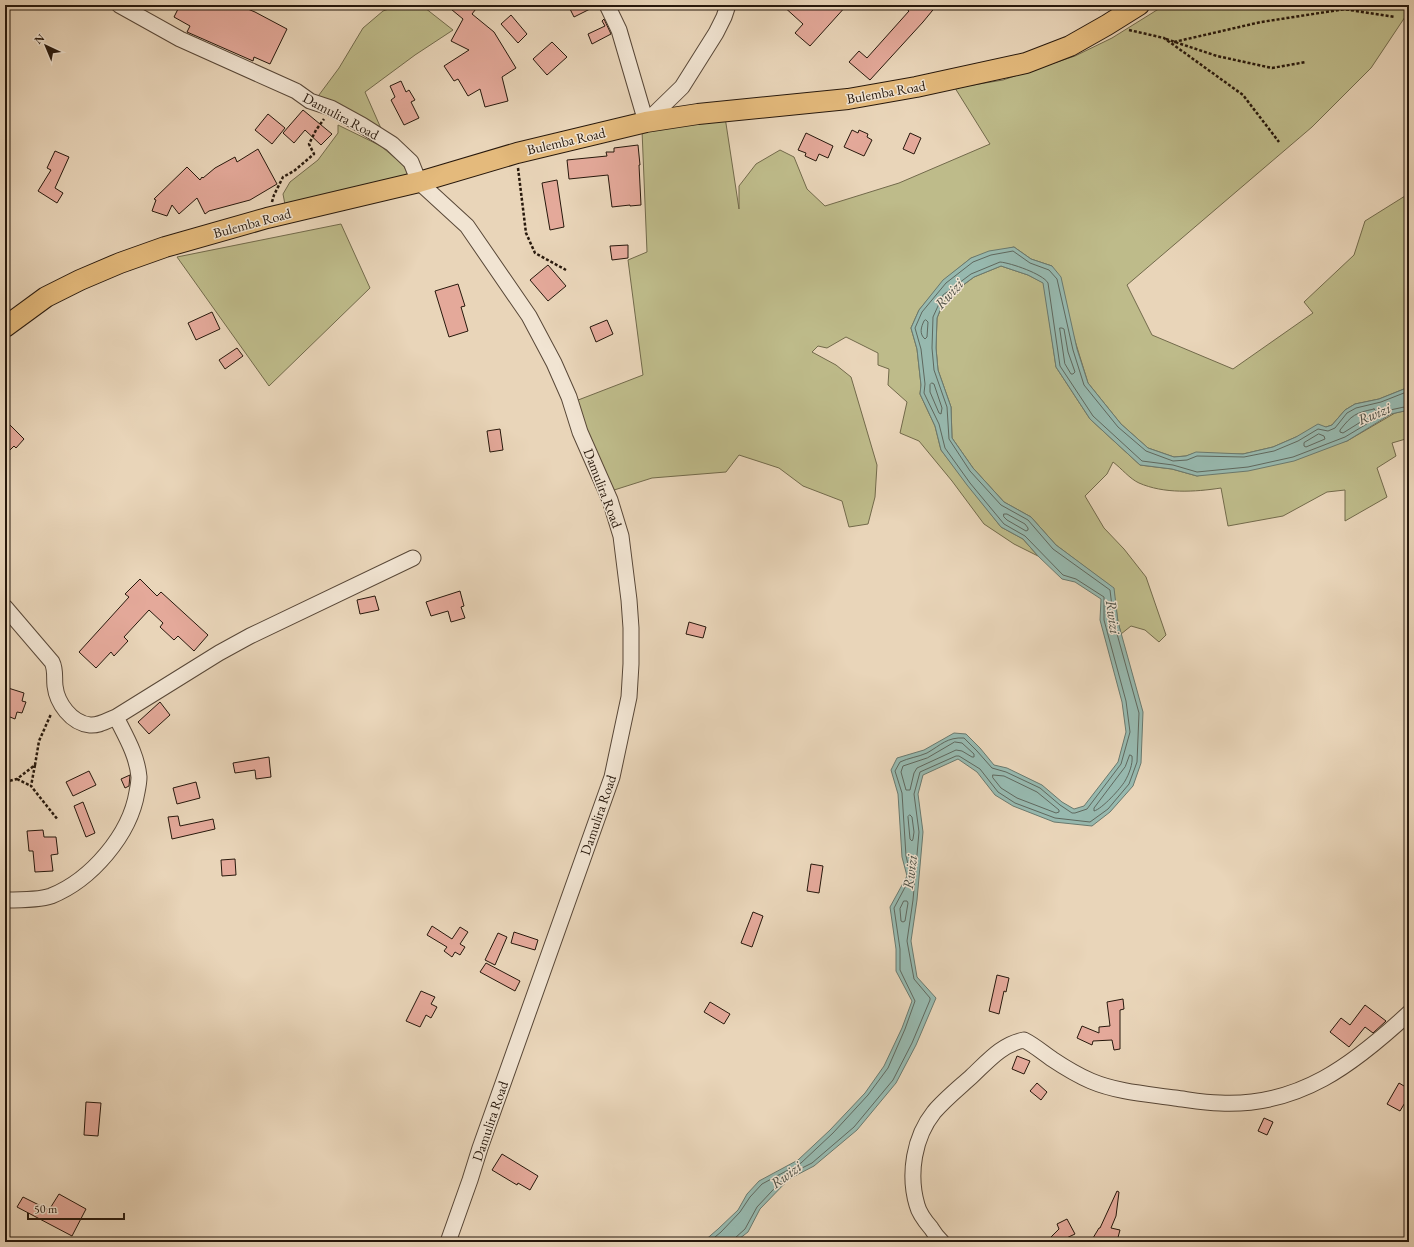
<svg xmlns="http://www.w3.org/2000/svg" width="1414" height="1247" font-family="'EB Garamond',serif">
<rect width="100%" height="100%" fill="#e9d5b9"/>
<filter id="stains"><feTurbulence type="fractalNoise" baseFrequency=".005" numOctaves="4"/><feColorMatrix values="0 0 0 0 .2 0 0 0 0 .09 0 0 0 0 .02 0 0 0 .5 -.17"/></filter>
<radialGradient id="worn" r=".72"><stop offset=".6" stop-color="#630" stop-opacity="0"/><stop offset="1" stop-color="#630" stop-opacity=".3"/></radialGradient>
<path fill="#bebb8a" stroke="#726a4b" d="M400,5L425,8L453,30L415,55L365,92L383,133L316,99L339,68L363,28L383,11Z
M1083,5H1106L1100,10L1082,6Z
M1165,5H1409V11L1371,68L1312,127L1127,285L1152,335L1233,369L1313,313L1304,302L1354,255L1365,221L1405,196H1409V387L1379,399L1355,404L1345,410L1332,425L1296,437L1273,447L1243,454H1192L1186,456L1174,457L1148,448L1121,424L1088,383L1052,266L1031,259L1014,247L971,258L944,280L919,310L911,328L917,349L921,385L920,394L935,426L941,450L1001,527L1023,539L1038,556L1014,544L984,524L952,481L919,441L900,433L907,402L888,385L889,369L878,365V353L846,337L827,348L818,346L812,352L836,365L851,377L877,465L875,497L868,524L849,527L842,501L803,486L779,468L739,455L726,472L652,478L611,491L573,402L643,375L628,260L647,252L642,130L725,117L739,209V186L756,164L780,150L794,157L807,189L825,206L899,183L990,144L955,88L1003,80L1075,56L1112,38Z
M338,125L381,146L403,165L413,181L287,215L283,194L290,182L318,160L338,133Z
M341,224L370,288L269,386L177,257Z
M1001,266L1028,275L1044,283L1056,367L1090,419L1140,465L1172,469L1197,476L1347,441L1395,413L1409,410V438L1392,443L1396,456L1377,468L1387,497L1345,521V490L1327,492L1283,516L1228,526L1221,488C1195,492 1164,494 1139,483C1130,479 1121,468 1113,462L1107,474L1085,496L1104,528L1124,549L1146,577L1166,635L1159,642L1145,630L1131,626L1121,634L1118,622L1113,588L1056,545L1031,517L1004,502L973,468L952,438L951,407L938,370L936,348L937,318L945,299L974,277Z"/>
<path fill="#97b9af" stroke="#6a796e" d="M1014,247L1031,259L1052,266L1061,277L1077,349L1088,383L1121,424L1148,448L1174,457L1186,456L1196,452L1243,454L1273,447L1296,437L1318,424L1326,427L1332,425L1345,410L1355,404L1379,399L1409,387V410L1391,414L1347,441L1294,461L1248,471L1197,476L1172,469L1140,465L1090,419L1056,367L1043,283L1028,275L1001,266L974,277L945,298L937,318L936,348L938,370L951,407L952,438L973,468L1004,502L1031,517L1056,545L1114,588L1118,622L1143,712L1141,763L1133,786L1110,812L1092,826L1054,822L1013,806L995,795L977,772L958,759L923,775L918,794L923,832L917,900L911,941L917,977L936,998L916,1045L896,1083L857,1130L814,1166L789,1179L760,1209L748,1232L735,1242H703L718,1229L738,1210L747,1194L759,1181L798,1160L830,1130L865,1093L884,1066L902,1028L912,1001L896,971V949L890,907L907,876L902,857L898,794L891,770L897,758L924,750L954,733L966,734L980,748L994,765L1007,768L1042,785L1062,802L1074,809L1084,806L1118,762L1126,732L1122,702L1100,620L1101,599L1075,582L1062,579L1038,556L1023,539L1001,527L967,485L941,450L935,426L920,394L921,385L917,349L911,328L919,310L943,280L971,258L989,251Z"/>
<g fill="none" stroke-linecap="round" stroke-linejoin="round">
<path stroke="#5f685e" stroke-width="1" d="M926,320L928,322L927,337L925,339C919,334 921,327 924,321Z
M1060,328H1062L1064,329L1068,352L1075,372L1073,374H1071L1065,364Z
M932,383L934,384L942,408L941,414L939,413L930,392V385Z
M1374,409L1376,411L1375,413L1343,433L1340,432V430C1352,415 1355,413 1374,409Z
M1319,434L1324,436L1325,439L1306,447L1304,446V443Z
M1004,514H1007L1025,524L1028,528V530L1026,531L1007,520L1004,517Z
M955,742L962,743L974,754V757H972L962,751L956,750L917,768L914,773L910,790H906L901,772L903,766L927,758Z
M1130,755L1132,756C1133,764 1129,774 1125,781C1121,788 1102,809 1094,811V808L1125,767Z
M993,775L1004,776L1037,792L1059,810V812L1056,813L1017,798L1001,788L993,778Z
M910,815L912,817L914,832L913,839L912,841L910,839L908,817Z
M904,901H907L908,903L905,921L903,922L901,921L900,909Z
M709,1242L721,1232L740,1212L750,1197L762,1184L801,1163L833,1133L868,1095L888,1068L905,1029L915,1001L900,970V949L894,908L911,876L906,856L902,793L895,771L900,762C908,758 918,757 927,753C941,745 947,737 964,738L977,751L992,768L1006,772L1040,788L1060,805L1072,813H1075L1087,809L1121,764L1130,732L1126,701L1104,620V597L1076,579L1063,575L1025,536L1004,524L970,483L945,448L939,424L924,393L925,384L921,349L915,328L922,312L946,283L973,262L991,255L1013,251L1030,263L1049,270L1057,279L1073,350L1084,385L1118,427L1146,451L1173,461L1187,460L1197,456L1244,457L1274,451L1298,441L1318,429L1328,431L1335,428L1347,413L1356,408L1381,402L1409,391
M733,1242L735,1238L745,1229L757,1207L786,1176L812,1163L854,1127L893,1080L912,1043L930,1000V998L914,979L907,941L913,900L919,832L914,794L920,772L956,756H959L980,769L998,792L1015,803L1055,818L1090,822L1108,809L1129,784L1137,762L1139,713L1114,623L1110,590L1053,549L1028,520L1001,505L970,471L949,439L947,407L934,370L932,348L933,317L943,295L971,274L1000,262C1011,263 1043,274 1048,283L1060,366L1093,416L1142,461L1173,465L1197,472L1248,467L1293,457L1345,437L1390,410L1409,406"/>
</g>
<path fill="#e4a99a" stroke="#27180c" d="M180,5H238L255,12L287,29L270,64L254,57L253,61L187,32L190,26L174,17Z
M446,5H479L472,14L494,32L516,68L502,77L508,101L485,107L480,89L468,96L458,79L454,81L444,66L469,50L451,41L463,19Z
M568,5H598L574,17Z
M782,5H847L810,46L795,33L803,24Z
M902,5H937L923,22L870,80L849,62L859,51L867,58L909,11Z
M511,15L527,34L518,43L501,24Z
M604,19L611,34L592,44L588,34L605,26L602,21Z
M552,42L567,57L547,75L533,59Z
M401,81L406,92L409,90L415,100L411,102L419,118L404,125L391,100L395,97L390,86Z
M303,110L332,134L321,145L305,130L294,143L283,133Z
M268,114L285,128L272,144L255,130Z
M852,130L858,133L859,130L868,134L867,137L872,140L864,156L844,147Z
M806,133L833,146L828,158L819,154L816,161L805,156L806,153L798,150Z
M910,133L921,138L914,154L903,149Z
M638,145L640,165H639L641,205L630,206V205L612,207L608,175L569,179L567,160L607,156L606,152H614V148Z
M258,149L277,184L250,200L209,211L205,214L197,198L179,214L172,205L167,216L152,211L156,200L154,199L187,167L200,180L202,177L203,178L215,168L235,157L237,162Z
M55,151L69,157L55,188L63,193L57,203L38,191L51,170L47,168Z
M557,180L564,227L550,230L542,183Z
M628,245V258L612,260L610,246Z
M548,265L566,286L548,301L530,280Z
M458,284L465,306L461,307L468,331L449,337L435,291Z
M212,312L220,329L196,340L188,323Z
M607,320L613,334L596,342L590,327Z
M237,348L243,356L225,369L219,360Z
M5,420L24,439L16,448L14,446L5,455Z
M500,429L503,450L490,452L487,431Z
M140,579L157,596L161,592L208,635L194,651L178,636L174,640L160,627L163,623L149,610L124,637L128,641L114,656L111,652L96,668L79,652L129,597L125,594Z
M460,591L464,606L461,607L465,618L451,622L448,611L431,616L426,602Z
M375,596L379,610L360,614L357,600Z
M689,622L706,627L703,638L686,634Z
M5,687L24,693L22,701L26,702L22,713L17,712L15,719L5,715Z
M160,702L170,715L149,734L138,722Z
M269,757L271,777L256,779L255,770L235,773L233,763Z
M89,771L96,785L73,796L66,782Z
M130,775L129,786L125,788L121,779Z
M196,782L200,798L177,804L173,788Z
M83,802L95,833L86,837L74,806Z
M178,816L180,826L213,819L215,829L172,839L168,817Z
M43,830L44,837H56L58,854L51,855L53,871L35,872L33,851H29L27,831Z
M235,859L236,875L222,876L221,860Z
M811,864L823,866L819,893L807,891Z
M753,912L763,916L752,947L741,943Z
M432,926L452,939L460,927L468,932L460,944L465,947L460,955L455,952L452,957L444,951L447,947L427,935Z
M514,932L538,940L535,950L511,943Z
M498,933L507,937L495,965L485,960Z
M486,963L520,981L515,991L480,972Z
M997,975L1009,978L1006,992L1004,991L999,1014L989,1011Z
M421,991L435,997L431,1004L437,1007L431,1018L426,1015L420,1027L406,1021Z
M1123,999L1124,1009L1120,1010V1049L1114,1050L1112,1040L1093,1041L1092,1045L1077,1038L1082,1026L1099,1033V1027L1110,1026L1107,1002Z
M710,1002L730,1014L724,1024L704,1012Z
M1365,1005L1386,1021L1373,1033L1365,1027L1349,1047L1330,1032L1341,1018L1350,1025Z
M1017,1056L1030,1061L1024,1074L1012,1069Z
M1037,1083L1047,1092L1041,1100L1030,1091Z
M1399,1083L1409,1089V1096L1400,1111L1387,1104Z
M86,1102L101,1103L98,1136L84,1135Z
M1264,1118L1273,1122L1267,1135L1258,1131Z
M502,1154L538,1176L530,1190L518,1183L517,1185L492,1170Z
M1117,1191L1119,1192L1116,1216L1111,1228L1120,1230L1117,1241L1106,1238L1104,1242H1101L1093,1238L1099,1228H1100Z
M59,1194L86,1209L72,1236L17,1207L23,1197L49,1210Z
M1067,1219L1075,1234L1058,1242H1046L1059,1229L1057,1224Z"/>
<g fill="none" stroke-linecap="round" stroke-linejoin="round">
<defs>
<path id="minor" d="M119,5L180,39L296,91L310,101L331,108L362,125L392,144L411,162L419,182L467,226L529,316L554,363L569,397L580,432L610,500L621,536L629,600L631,628V664L629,697L612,777L480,1148L470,1180L448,1242
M607,5L619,30L646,122L682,87L716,33L724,17L728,5
M5,607L52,662C56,670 54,678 55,686C57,703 71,723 90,725C99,726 108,720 116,717L219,653L250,636L413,558
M5,900C17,900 40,900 51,896C91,880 130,835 137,792C138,787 139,782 139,777C137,755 126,737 116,717
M942,1242C938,1238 934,1233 931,1228C925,1221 919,1213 917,1205C908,1174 914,1137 934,1112C945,1099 960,1087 972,1076C988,1061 1002,1044 1024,1040C1034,1045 1042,1052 1052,1059C1064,1067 1077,1075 1091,1081C1117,1092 1147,1094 1175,1098C1190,1100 1205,1103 1220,1103C1299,1107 1354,1064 1409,1013"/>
<path id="major" d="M5,327L46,297L80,280L120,263L165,247L267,218L419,182L517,153L646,122L698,114L848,99L916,87L1026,63L1070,46L1107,25L1139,5"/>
</defs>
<use href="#minor" stroke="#584737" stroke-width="17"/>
<use href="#major" stroke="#27180c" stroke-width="22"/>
<path stroke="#27180c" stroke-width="2.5" stroke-dasharray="3 2" stroke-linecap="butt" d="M1332,5L1337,8L1395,17
M1129,30L1164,38L1243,95L1279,142
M1166,39L1217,56L1272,68L1306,62
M1174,42L1261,22L1346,9
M518,168L526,233L535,253L566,270
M272,202L274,195L283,177L294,171L314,154L309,144L316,130L324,119
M35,765L31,786L58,820
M17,779L31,786
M5,782L17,779L35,765L39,741L51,714"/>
<use href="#minor" stroke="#f1e4d2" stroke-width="15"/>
<use href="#major" stroke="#e4ba7c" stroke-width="20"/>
</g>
<g text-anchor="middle" stroke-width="3" stroke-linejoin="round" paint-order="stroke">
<g font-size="14" fill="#27180c" stroke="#f1e4d2">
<text transform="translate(886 92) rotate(-10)" y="5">Bulemba Road</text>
<text transform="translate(341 116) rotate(28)" y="5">Damulira Road</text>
<text transform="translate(566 141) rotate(-13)" y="5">Bulemba Road</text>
<text transform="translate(252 223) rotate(-15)" y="5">Bulemba Road</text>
<text transform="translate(603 488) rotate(69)" y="5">Damulira Road</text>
<text transform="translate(598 815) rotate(-71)" y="5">Damulira Road</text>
<text transform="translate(490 1121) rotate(-71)" y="5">Damulira Road</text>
</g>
<g font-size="15" font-style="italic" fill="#4e5045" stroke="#f1e4d2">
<text transform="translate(949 294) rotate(-48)" y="5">Rwizi</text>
<text transform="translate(1374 414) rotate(-23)" y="5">Rwizi</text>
<text transform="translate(1113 617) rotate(82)" y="5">Rwizi</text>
<text transform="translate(910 872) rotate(-83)" y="5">Rwizi</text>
<text transform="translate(786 1175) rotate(-37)" y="5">Rwizi</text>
</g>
</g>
<rect width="1414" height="1247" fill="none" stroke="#e9d5b9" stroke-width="20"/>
<rect x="6" y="6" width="1402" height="1235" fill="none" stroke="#27180c" stroke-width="2"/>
<rect x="10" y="10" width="1394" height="1227" fill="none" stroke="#27180c"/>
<g transform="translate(46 46) rotate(316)" stroke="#f1e4d2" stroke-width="3" paint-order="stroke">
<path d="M0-3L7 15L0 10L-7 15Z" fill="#27180c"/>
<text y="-6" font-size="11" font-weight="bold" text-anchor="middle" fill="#27180c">N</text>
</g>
<path d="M28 1213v6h96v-6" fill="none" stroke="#27180c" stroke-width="2"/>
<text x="34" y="1213" font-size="12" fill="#27180c" stroke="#f1e4d2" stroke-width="3" paint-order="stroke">50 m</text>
<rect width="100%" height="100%" filter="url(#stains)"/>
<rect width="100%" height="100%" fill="url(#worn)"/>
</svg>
